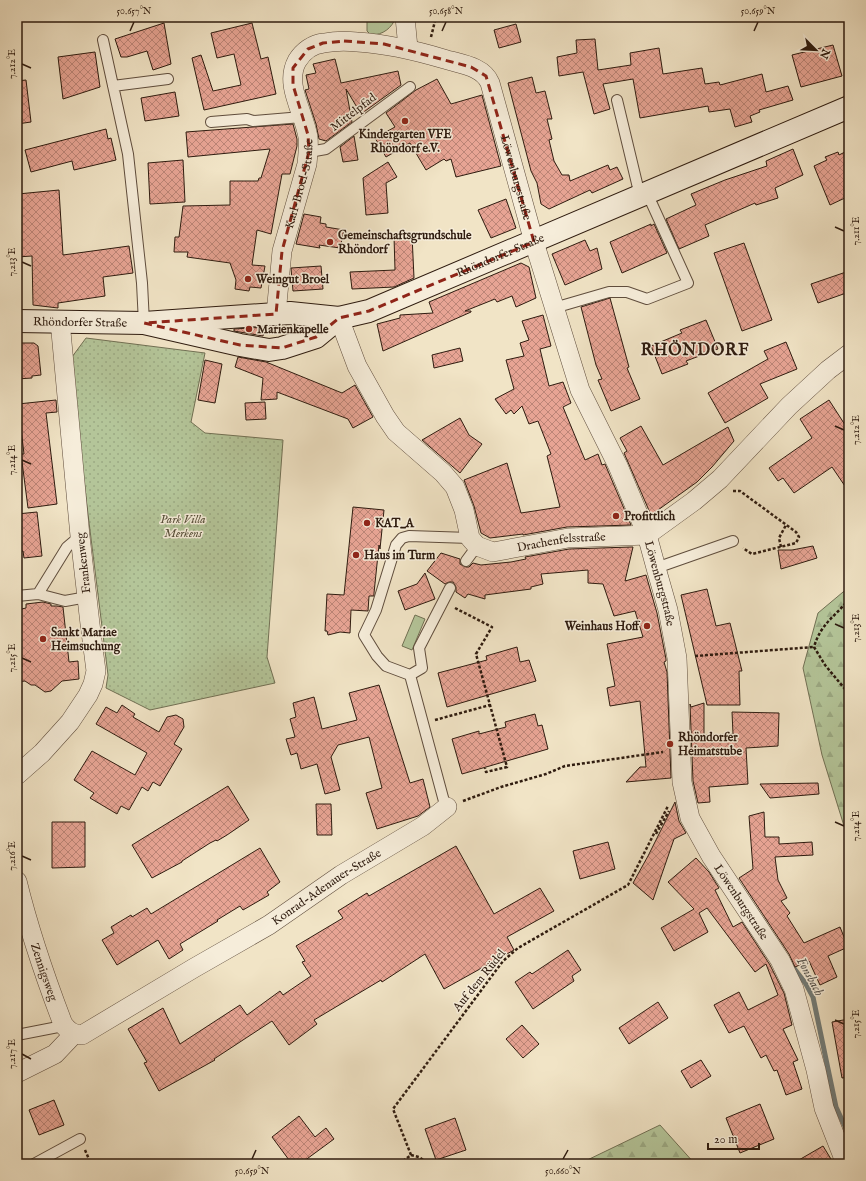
<svg xmlns="http://www.w3.org/2000/svg" width="866" height="1181" font-family="'IM FELL English',serif">
<defs>
<pattern id="forest-firs" width="22" height="20" patternUnits="userSpaceOnUse"><rect width="22" height="20" fill="#b4c599"/><path d="M5 1l3.5 6h-7zM16 11l3.5 6h-7z" fill="#9ba983"/></pattern>
<pattern id="park-dots" width="8" height="8" patternUnits="userSpaceOnUse"><rect width="8" height="8" fill="#b4c599"/><path d="M2 2h.1M6 6h.1" fill="none" stroke="#9ba983" stroke-width="1.8" stroke-linecap="round"/></pattern>
<pattern id="building-cross-hatch" width="8" height="8" patternUnits="userSpaceOnUse"><rect width="8" height="8" fill="#e7a494"/><path d="M0 0l8 8M0 8l8-8" fill="none" stroke="#bc8577"/></pattern>
</defs>
<rect width="100%" height="100%" fill="#f1e4c6"/>
<filter id="stains"><feTurbulence type="fractalNoise" baseFrequency=".005" numOctaves="4"/><feColorMatrix values="0 0 0 0 .2 0 0 0 0 .09 0 0 0 0 .02 0 0 0 .5 -.17"/></filter>
<radialGradient id="worn" r=".72"><stop offset=".6" stop-color="#630" stop-opacity="0"/><stop offset="1" stop-color="#630" stop-opacity=".3"/></radialGradient>
<path fill="#b4c599" stroke="#717054" d="M367,17H396C392,28 383,35 371,35L367,31Z
M415,615L425,619L412,650L402,646Z"/>
<path fill="url(#forest-firs)" stroke="#717054" d="M849,587V842L822,755L803,668L818,613Z
M660,1125L695,1164H579Z"/>
<path fill="url(#park-dots)" stroke="#717054" d="M86,338L205,353L191,422L205,433L283,440L267,657L275,683L150,710L106,688L108,675L69,361Z"/>
<g fill="none" stroke-linecap="round" stroke-linejoin="round">
<path stroke="#727c79" stroke-width="5" d="M793,967L806,984L813,997L836,1107L849,1135"/>
</g>
<path fill="url(#building-cross-hatch)" stroke="#2e1b0f" d="M164,23L171,64L153,70L147,51L127,57H121L115,39Z
M252,23L261,59L268,57L276,94L204,110L192,58L201,55L213,91L241,85L234,54L217,58L211,33Z
M516,24L521,42L499,48L494,30Z
M595,39L598,70L631,65L630,53L659,48L663,74L702,68L705,84L719,82L720,85L762,74L766,92L788,86L793,100L759,110L760,112L750,116L752,122L735,127L730,109L709,112L708,106L640,118L633,79L603,84L610,109L594,114L583,72L559,76L557,57L577,53L576,40Z
M833,45L842,76L801,87L792,55Z
M95,52L100,87L63,99L58,57Z
M335,59L341,83L398,71L401,85L361,114L346,89L352,122L326,141L319,139L316,124L305,90L309,89L306,75L316,73L313,64Z
M532,77L536,93L545,91L552,119H547L552,139L549,140L554,161L562,175H569L570,181L608,165L610,170L617,167L623,179L592,193L590,190L549,209L541,204L537,183L531,171L508,83Z
M437,79L451,104L482,95L501,166L456,177L451,159L446,161L444,159L426,170L410,143L386,157L375,138L395,127L386,113L416,90Z
M26,80L31,122L17,124V81Z
M175,92L179,116L145,121L141,98Z
M293,124L297,139V146L290,174H282L271,234L257,230L252,265L265,266L261,288L250,287L249,291L235,289L236,280L230,263L187,257L188,252H174L175,237H179L183,206L230,205V181H258L259,178H261L270,149L188,157L186,132Z
M106,129L108,139L111,138L116,160L74,170L72,161L31,172L25,150Z
M354,136L358,160L343,162L340,147Z
M793,149L803,175L775,188L778,198L756,205L755,203L705,225L709,236L679,249L666,219L696,205L691,194L725,180L767,166L766,161Z
M849,150V188L844,190L847,197L830,205L814,166L827,160L825,157L838,152L839,155Z
M183,160L185,202L150,204L148,163Z
M388,162L397,177L386,183L388,213L366,215L363,178Z
M59,190L63,255L129,246L133,273L103,277L105,296L58,303V308L33,305L32,256L17,257L18,194Z
M506,199L516,228L491,238L478,210Z
M304,214L321,217L320,223L326,224V227L344,230L340,248L319,245L320,248L296,244Z
M651,224V226L654,224L667,253L622,273L610,242Z
M412,235L414,278L394,287L352,289L350,272L395,270L394,236Z
M585,240L590,251L597,248L602,269L565,285L552,254Z
M744,243L772,320L742,331L714,253Z
M521,263L529,267L536,298L516,307L512,296L497,302L495,299L465,311H471V312L383,351L377,324L400,318V315L433,313L429,302Z
M321,266L323,289L293,291L291,268Z
M849,271V292L818,303L811,284Z
M610,298L629,367L627,368L640,399L611,411L598,380L602,379L596,365L581,307Z
M543,315L551,346L540,349L549,386L563,382L571,403L563,407L585,460L598,454L602,465L605,464L631,525L567,527L523,535V534L490,538L481,533L474,506L464,480L507,463L521,513L560,507L547,456L551,454L538,421L529,424L522,406L514,414L511,410L506,414L495,399L514,389L506,360L524,356L520,343L529,340L522,321Z
M706,320L718,349L686,361L688,364L662,374L651,346L682,333L680,330Z
M265,327L263,336L234,331V329Z
M786,342L797,369L760,384L768,398L725,423L708,393L768,359L764,351Z
M17,343H34L38,346L41,375L32,376V378L17,379Z
M460,348L463,361L434,368L432,355Z
M238,357L266,362L342,393L355,385L373,417L353,428L348,419L277,392V399L261,400L263,378L235,367Z
M205,360L222,364L215,403L198,400Z
M56,400L57,412L46,413L57,504L28,508L21,454H24L18,404Z
M829,400L849,431V492L832,467L794,493L783,478L778,481L769,468L812,438L800,419Z
M265,402L266,419L246,420L245,403Z
M460,418L469,435L482,444L460,473L422,440Z
M641,426L663,465L728,427L734,441L712,467L697,482L651,515L624,453L627,451L620,438Z
M353,507L384,510L380,549L379,545L374,593V596H369L368,611L351,610L350,633L340,632L328,635L327,631H325L327,594L344,595Z
M37,512L42,556L24,558L23,551L17,552V514Z
M813,546L817,558L781,569L778,550H792Z
M631,547H633L625,581L646,575L657,613L666,659V661L664,662L667,672L671,778L626,782L640,767H646L640,701L610,706L607,688L615,686L607,644L643,637L635,611L614,616L603,584L588,583V570L541,574L543,584L531,587V589L485,595V599L468,594L465,598L456,592V587L453,582H449L445,584L427,571L441,553L460,559V564L466,567H469L473,563L481,565L511,562L526,559L525,557L569,549Z
M425,573L435,599L405,610L398,591L417,584Z
M707,589L716,626L730,623L742,671H739L740,705H707L681,595Z
M43,602L51,604V606H57L63,607L69,662L78,661L79,679L62,681L51,691L45,692L35,685H31L25,681L17,682V668L22,667L17,610L26,608V604Z
M517,647L520,662L529,660L536,681L447,707L438,673L487,660L486,656Z
M379,685L410,783L423,779L430,807L418,816L377,829L366,793L382,788L369,737L338,745L331,757L340,790L325,794L317,764L301,769L297,753L291,755L286,739L295,737L290,719L296,717L293,703L314,697L322,729L357,720L349,693Z
M704,703V735L733,734L732,712L779,713L778,746L746,748L748,784L709,787L710,802L698,803L693,781L690,704L691,707Z
M122,705L135,714L133,717L159,732L167,717L176,715L183,719L184,727L174,744L182,749L160,786L153,782L148,791L142,787L129,810L121,806L117,814L90,798L94,793L74,780L92,751L135,775L147,753L96,724L106,707L117,713Z
M535,714L538,726L542,725L548,749L462,774L452,739L479,731V734L506,727L505,722Z
M818,783L819,794L770,798L760,784Z
M228,786L249,820L227,835L217,841L216,840L210,843L182,861V862L152,878L132,845Z
M675,802L679,821L686,833L674,839L653,900L633,883L648,856Z
M316,804H331L332,835H317Z
M764,812L765,837H779V844L812,842L813,855L775,857L778,880L787,898L781,901L790,913L787,916L804,943L840,927L848,947L828,956L837,977L820,985L809,961L795,967L789,954L739,878L753,869L749,816Z
M52,822H85V867L52,868Z
M608,842L615,869L580,879L573,851Z
M456,846L494,914L540,888L554,911L507,937L514,950L444,989L425,954L382,982L381,980L314,1020L317,1024L289,1045L272,1021L214,1059L215,1060L159,1091L144,1063L147,1062L128,1029L163,1008L180,1044L240,1005L247,1015L280,991L283,995L311,976L302,962L305,961L296,946L343,918L338,911L367,893L369,896Z
M260,848L280,882L267,892L269,895L243,910L240,906L217,920L218,921L180,944L183,950L169,959L158,940L117,965L102,940L114,933L111,927L131,915L132,917L147,908L151,914Z
M696,858L709,872L719,888L715,890L733,927L742,922L770,965L784,993L792,1025L783,1029L798,1060L793,1062L802,1089L786,1095L777,1070L774,1071L766,1055L761,1058L744,1026L729,1033L714,1005L739,992L748,1010L778,995L766,964L755,972L707,908L699,913L708,932L674,951L661,928L694,909L668,882Z
M568,950L581,970L572,976L574,981L533,1009L515,982L530,972L532,974Z
M658,1002L668,1018L629,1044L619,1028Z
M849,1019V1077L842,1078L832,1022Z
M522,1025L539,1044L523,1058L506,1039Z
M701,1060L711,1076L691,1088L681,1071Z
M54,1100L64,1125L39,1135L29,1110Z
M760,1104L774,1139L740,1153L726,1118Z
M299,1116L315,1137L326,1128L334,1139L300,1164H292L272,1137Z
M455,1118L466,1150L436,1160L425,1129Z
M823,1146L834,1164H792Z"/>
<g fill="none" stroke-linecap="round" stroke-linejoin="round">
<defs>
<path id="lane" d="M103,40L128,154L142,283L144,323
M113,86L168,79
M617,100L640,196
M211,122L247,119L253,121L302,117
M309,152L326,149L410,87
M554,308L609,292H627L647,299L688,283L647,193
M80,536L67,547L38,594L65,601L87,597
M466,561L477,546
M656,568L733,541
M17,596L38,594
M410,675L386,666L377,656L364,635L376,610L396,545L402,538L409,536L470,538
M410,675L445,805L447,807
M410,675L422,668L419,648L450,588
M17,1035L58,1027L63,1024
M34,1164L80,1139"/>
<g id="street">
<path d="M405,17L408,48"/>
<path id="s1" d="M276,314L282,251L307,164C308,154 309,146 308,137C304,112 284,85 297,61C303,51 313,44 324,43C335,41 347,41 357,42C388,44 414,50 444,59C460,64 483,66 490,83L534,242L580,390L618,466L647,535L656,568L668,610L677,658L682,782L690,818L711,856L780,960L794,989L816,1070L824,1108L844,1159L848,1164"/>
<path id="s2" d="M339,318L357,366L385,416L396,432L443,473L455,487L464,510L470,538L477,546L493,552L568,538L647,535L694,501L720,479L789,406L828,370L849,354"/>
<path d="M17,775L42,753L70,722L88,695L93,684L96,671L90,624L80,536L60,321"/>
<path id="s3" d="M17,881C29,930 45,977 63,1024C69,1032 73,1034 82,1035L194,968L269,925L341,875L423,826L447,807"/>
<path d="M17,1073L55,1054L74,1034"/>
</g>
<g id="secondary">
<path id="s4" d="M17,321L144,323L290,313L339,318"/>
<path id="s5" d="M144,323L240,345L269,350L282,348L316,337L339,318L369,311L849,107"/>
</g>
</defs>
<use href="#lane" stroke="#5f4d3d" stroke-width="12"/>
<use href="#street" stroke="#5f4d3d" stroke-width="20"/>
<use href="#secondary" stroke="#2e1b0f" stroke-width="24"/>
<path stroke="#2e1b0f" stroke-width="2.5" stroke-dasharray="3 2" stroke-linecap="butt" d="M431,37L436,17
M733,491H740L796,532L799,537L796,543L752,554L743,548
M781,547L779,538L786,525
M849,599C835,617 821,623 814,647L825,665L849,694
M455,608L492,627L476,654L507,767L486,772L485,768
M695,656L814,647
M435,720L490,705
M463,801L501,787L546,774L565,766L663,752
M656,834L669,811
M85,1150L91,1164
M411,1155L393,1109L503,961L518,948L628,885L668,806
M411,1155L419,1157L429,1164
M399,1164L411,1155"/>
<use href="#lane" stroke="#f6edda" stroke-width="10"/>
<use href="#street" stroke="#f6edda" stroke-width="19"/>
<use href="#secondary" stroke="#f6edda" stroke-width="22"/>
</g>
<path fill="none" stroke="#8f2418" stroke-width="3" stroke-dasharray="8 5" stroke-linejoin="round" d="M344,41L384,44L471,67L486,76L534,242L369,311L339,318L316,337L282,348L240,345L144,323L276,314L282,251L309,152L308,135L293,85V68L308,49L323,43Z"/>
<path fill="none" stroke="#2e1b0f" stroke-width="1.5" d="M130,31L134,22M442,31L446,22M754,31L758,22M22,64L31,68M835,227L844,231M22,262L31,266M835,426L844,430M22,460L31,464M835,624L844,628M22,658L31,662M835,822L844,826M22,856L31,860M835,1020L844,1024M22,1054L31,1059M252,1159L256,1150M563,1159L568,1150"/>
<g fill="#8f2418" stroke="#f6edda" stroke-width="1.5">
<circle cx="405" cy="121" r="4"/>
<circle cx="330" cy="242" r="4"/>
<circle cx="248" cy="279" r="4"/>
<circle cx="249" cy="329" r="4"/>
<circle cx="616" cy="516" r="4"/>
<circle cx="367" cy="523" r="4"/>
<circle cx="356" cy="555" r="4"/>
<circle cx="647" cy="626" r="4"/>
<circle cx="43" cy="639" r="4"/>
<circle cx="670" cy="744" r="4"/>
</g>
<g text-anchor="middle" stroke-width="3" stroke-linejoin="round" paint-order="stroke">
<g font-size="12" fill="#2e1b0f" stroke="#f6edda">
<text transform="translate(353 112) rotate(-37)" y="4">Mittelpfad</text>
<text dy="4" stroke="none"><textPath href="#s1" startOffset="567">Löwenburgstraße</textPath></text>
<text dy="4" stroke="none"><textPath href="#s1" startOffset="133">Karl-Broel-Straße</textPath></text>
<text dy="4" stroke="none"><textPath href="#s5" startOffset="380">Rhöndorfer Straße</textPath></text>
<text dy="4" stroke="none"><textPath href="#s4" startOffset="63">Rhöndorfer Straße</textPath></text>
<text dy="4" stroke="none"><textPath href="#s2" startOffset="359">Drachenfelsstraße</textPath></text>
<text transform="translate(83 563) rotate(-96)" y="4">Frankenweg</text>
<text dy="4" stroke="none"><textPath href="#s1" startOffset="999">Löwenburgstraße</textPath></text>
<text dy="4" stroke="none"><textPath href="#s3" startOffset="459">Konrad-Adenauer-Straße</textPath></text>
<text dy="4" stroke="none"><textPath href="#s1" startOffset="1335">Löwenburgstraße</textPath></text>
<text dy="4" stroke="none"><textPath href="#s3" startOffset="95">Zennigsweg</textPath></text>
<text transform="translate(479 980) rotate(-51)" y="4">Auf dem Rüdel</text>
</g>
<g font-size="12" font-weight="bold" fill="#2e1b0f" stroke="#f6edda" text-anchor="start">
<text x="405" y="138" text-anchor="middle">Kindergarten VFE<tspan x="405" dy="14">Rhöndorf e.V.</tspan></text>
<text x="338" y="239">Gemeinschaftsgrundschule<tspan x="338" dy="14">Rhöndorf</tspan></text>
<text x="256" y="283">Weingut Broel</text>
<text x="257" y="333">Marienkapelle</text>
<text x="624" y="520">Profittlich</text>
<text x="375" y="527">KAT_A</text>
<text x="364" y="559">Haus im Turm</text>
<text x="639" y="630" text-anchor="end">Weinhaus Hoff</text>
<text x="51" y="636">Sankt Mariae<tspan x="51" dy="14">Heimsuchung</tspan></text>
<text x="678" y="741">Rhöndorfer<tspan x="678" dy="14">Heimatstube</tspan></text>
</g>
<g font-size="12" font-style="italic" fill="#564e38" stroke="#f6edda">
<text x="183" y="523">Park Villa<tspan x="183" dy="14">Merkens</tspan></text>
</g>
<g font-size="13" font-style="italic" fill="#56534d" stroke="#f6edda">
<text transform="translate(811 976) rotate(61)" y="5">Fonsbach</text>
</g>
<g font-size="16" font-weight="bold" letter-spacing="1" fill="#2e1b0f" stroke="#f6edda">
<text x="695" y="355">RHÖNDORF</text>
</g>
</g>
<rect width="866" height="1181" fill="none" stroke="#f1e4c6" stroke-width="44"/>
<g transform="translate(816 50) rotate(114)" stroke="#f6edda" stroke-width="3" paint-order="stroke">
<path d="M0-3L7 15L0 10L-7 15Z" fill="#2e1b0f"/>
<text y="-6" font-size="11" font-weight="bold" text-anchor="middle" fill="#2e1b0f">N</text>
</g>
<path d="M708 1143v6h51v-6" fill="none" stroke="#2e1b0f" stroke-width="2"/>
<text x="714" y="1143" font-size="12" fill="#2e1b0f" stroke="#f6edda" stroke-width="3" paint-order="stroke">20 m</text>
<rect x="22" y="22" width="822" height="1137" fill="none" stroke="#2e1b0f" stroke-width="1.5"/>
<g font-size="10" text-anchor="middle" fill="#2e1b0f">
<text x="134" y="14">50.657°N</text>
<text x="446" y="14">50.658°N</text>
<text x="758" y="14">50.659°N</text>
<text transform="translate(11 64) rotate(-90)" y="4">7.212°E</text>
<text transform="translate(855 231) rotate(-90)" y="4">7.211°E</text>
<text transform="translate(11 262) rotate(-90)" y="4">7.213°E</text>
<text transform="translate(855 430) rotate(-90)" y="4">7.212°E</text>
<text transform="translate(11 460) rotate(-90)" y="4">7.214°E</text>
<text transform="translate(855 628) rotate(-90)" y="4">7.213°E</text>
<text transform="translate(11 658) rotate(-90)" y="4">7.215°E</text>
<text transform="translate(855 826) rotate(-90)" y="4">7.214°E</text>
<text transform="translate(11 856) rotate(-90)" y="4">7.216°E</text>
<text transform="translate(855 1024) rotate(-90)" y="4">7.215°E</text>
<text transform="translate(11 1054) rotate(-90)" y="4">7.217°E</text>
<text x="252" y="1174">50.659°N</text>
<text x="563" y="1174">50.660°N</text>
</g>
<rect width="100%" height="100%" filter="url(#stains)"/>
<rect width="100%" height="100%" fill="url(#worn)"/>
</svg>
